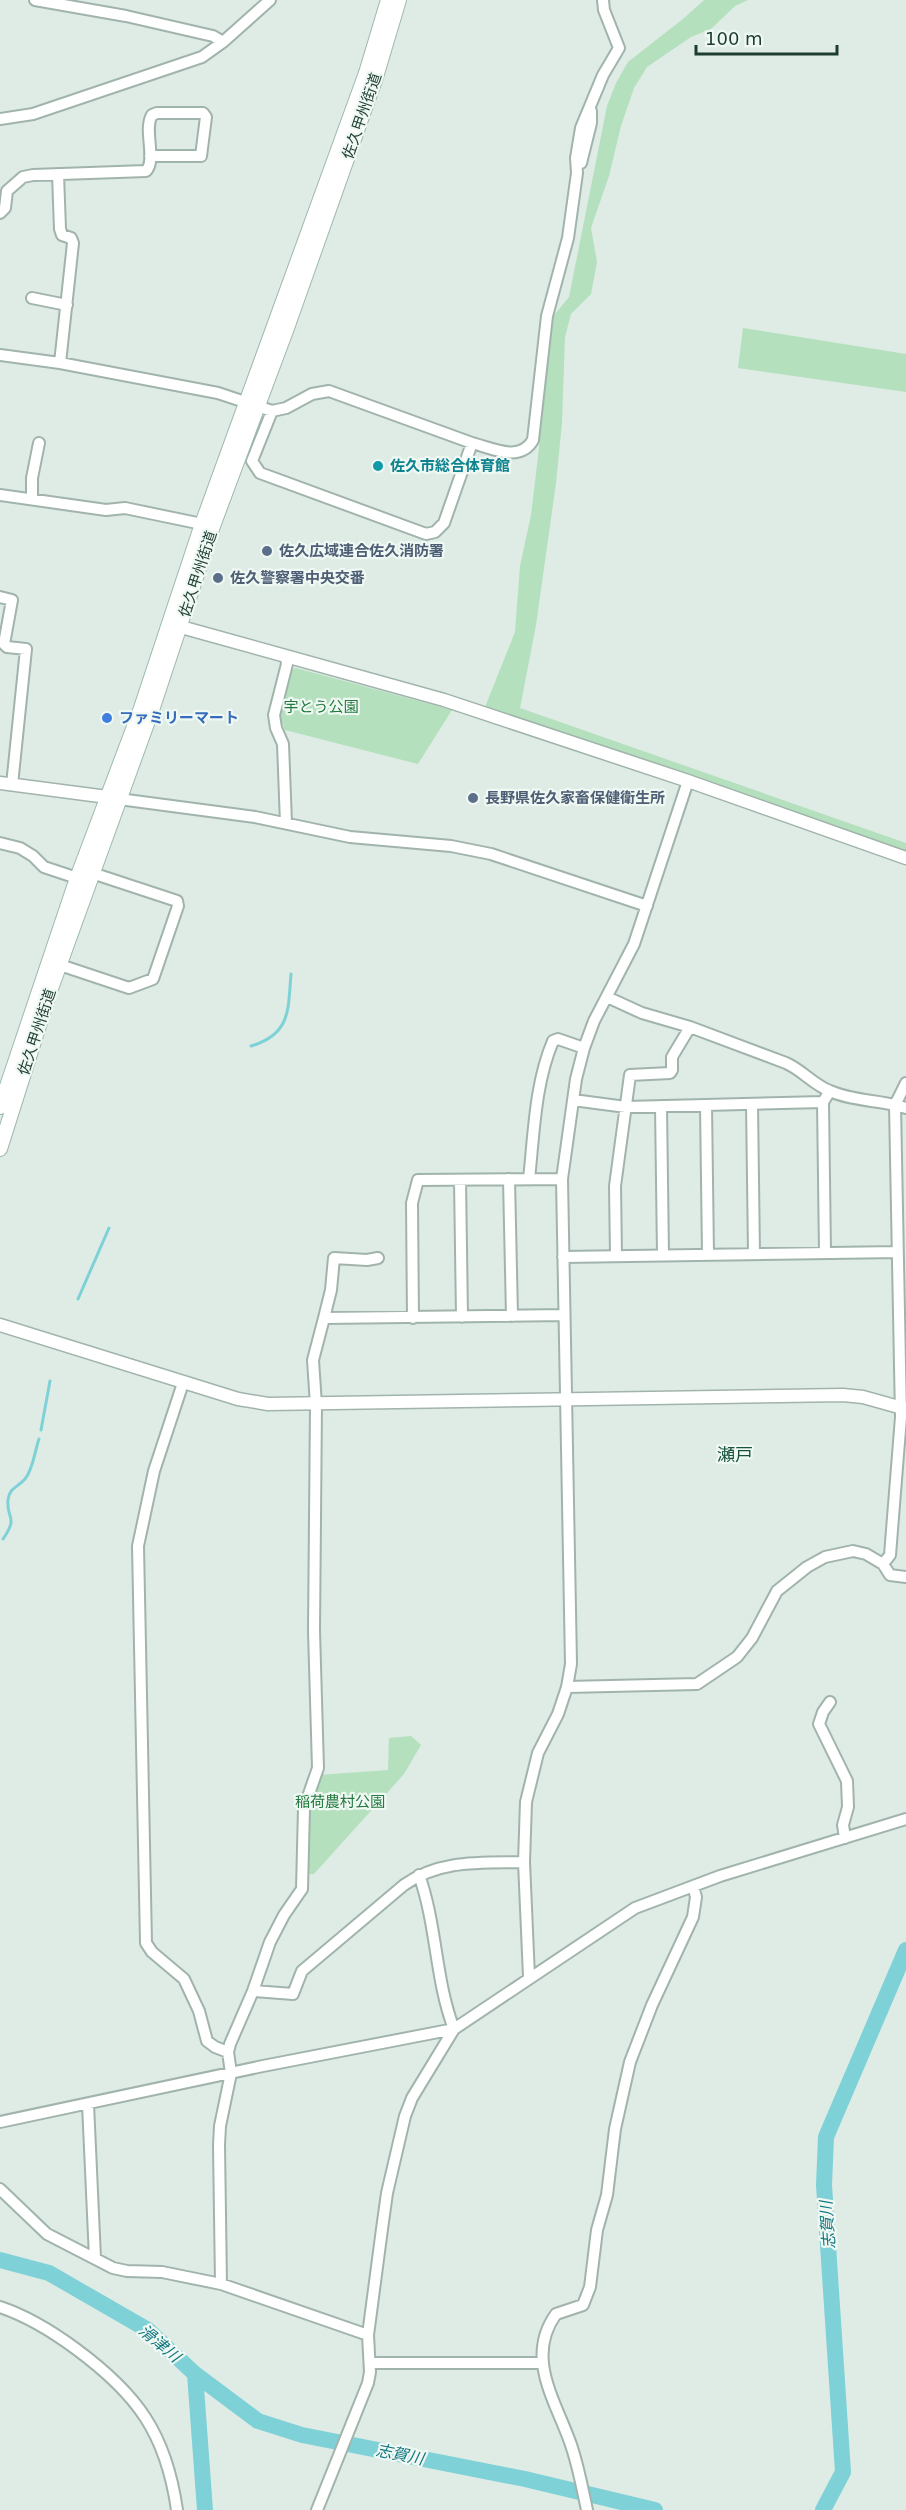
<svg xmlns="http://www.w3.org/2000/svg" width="906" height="2510" font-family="'DejaVu Sans','Noto Sans JP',sans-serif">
<rect width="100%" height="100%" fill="#deece5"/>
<path fill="#b4e0bd" d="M704,0H748L735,6L711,29L691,37L647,67L634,88L621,126L609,176L591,228L597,262L591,294L571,314L565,337L562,423L556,483L536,625L520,708L906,843V854L485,707L515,632L520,566L531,515L539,448L543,375L550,320L569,297L607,106L616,83L628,62L683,19Z
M743,328L906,354V392L738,368Z
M296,668L452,710L418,764L285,730L279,715L291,670Z
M411,1736L421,1745L404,1774L314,1874H306L307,1809L318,1775L388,1770L389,1738Z"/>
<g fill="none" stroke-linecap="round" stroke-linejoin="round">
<path stroke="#7fd1d8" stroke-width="3" d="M251,1046C291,1034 288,1010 291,974
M78,1299L109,1228
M41,1430L50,1381
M3,1539C19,1516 6,1519 8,1500C9,1488 18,1487 25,1479C33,1470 35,1450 39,1439"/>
<path stroke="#7fd1d8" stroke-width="16" d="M0,2260L49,2273L148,2330L195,2374L258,2421L302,2435L525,2479L655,2510
M195,2374L205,2510
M823,2510L843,2472L824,2185L826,2137L906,1950"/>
<defs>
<path id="minor" d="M35,0L126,16L213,36L223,42
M0,119L33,114L202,57L223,42L270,0
M581,163L591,123V111
M58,174L60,229L62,235L71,238L73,243L60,363
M0,213L5,208L7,191L23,177L33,175L146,171C157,160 143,130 152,115L157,113H203L206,117L201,156H150
M32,298L67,305
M0,355L60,363L218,393L272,411L286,408L312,394L329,391L472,443L444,523L435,532L426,534L260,473L252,461L272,411
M472,443C492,448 520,463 533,440L547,316L568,238L577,173L576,158L581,128L603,75L619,48L604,10L603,0
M0,495L106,510L125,508L202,524
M32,498V478L39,443
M0,597L12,600L4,644L7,647L26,649L12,785
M119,799L255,817L350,837L451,846L491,854L647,906
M286,823L283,744L276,728L274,715L287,664L286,657
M0,843L20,848L33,856L44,867L77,878
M54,963L129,988L153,979L178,906L177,901L92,873
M607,997L642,1013L690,1027L786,1063C802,1070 814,1085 830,1091C850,1100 873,1100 895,1105L906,1083
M573,1100L626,1107L823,1102L830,1091
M823,1102L825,1253
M752,1104L754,1254
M706,1105L708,1255
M661,1106L663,1255
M509,1179L512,1316
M529,1179C534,1133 535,1083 553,1041L558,1039L584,1048
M460,1180L462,1317
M616,1256L615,1186L630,1075L670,1073L672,1070V1057L690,1027
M563,1257L898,1252
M324,1318L331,1290L334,1258L367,1260L378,1258
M413,1318L412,1203L418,1180L562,1179
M183,1383L154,1471L138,1546L146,1943L152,1952L184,1979L199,2011L207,2041L215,2047L228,2052
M883,1564L890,1575L906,1577
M567,1687L697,1684L737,1657L752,1638L777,1591L807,1567L825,1557L853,1551L866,1554L883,1564L890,1555L901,1417L895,1105L906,1108
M830,1702L823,1712L819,1724L847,1781L848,1807L843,1825L845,1838
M419,1875C437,1925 435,1980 454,2029
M529,1977L524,1862L526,1802L538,1753L558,1714L567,1687L571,1664L562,1179L576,1079L584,1048L594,1021L634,944L688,781
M253,1991L293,1994L302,1971L404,1885C440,1859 482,1863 524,1862
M88,2104L95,2258
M0,2122L263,2066L454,2029
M0,2189L47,2234L113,2268L127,2271L162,2272L221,2284L368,2335
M221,2284L219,2145L220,2126L231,2073L228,2052L230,2044L253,1991L270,1942L284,1915L302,1889L304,1808L318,1768L314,1631L316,1405L313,1360L324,1318L564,1315
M0,2307C27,2316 53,2332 76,2349C137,2394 166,2433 177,2510
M370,2363H542
M317,2510L368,2383L370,2372L368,2335L382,2229L387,2193L405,2116L412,2098L454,2029L635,1908L720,1876L906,1819
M587,2510C582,2487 578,2464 570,2442C555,2400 525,2357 556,2314L583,2305L590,2287L597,2230L607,2195L615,2129L630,2062L652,2005L693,1917L696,1897L693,1886"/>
<path id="tertiary" d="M181,627L444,700L688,781L906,858
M0,783L115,798
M0,1325L238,1399L268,1404L843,1395L863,1397L906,1409"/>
<path id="secondary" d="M0,1107L77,878L141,708L202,524L366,73L388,0
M0,1149L49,994L153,707L213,526L287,328L376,77L399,0"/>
</defs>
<use href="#minor" stroke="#a1b4ac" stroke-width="14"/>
<use href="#tertiary" stroke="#a1b4ac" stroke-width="15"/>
<use href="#secondary" stroke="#9cb9ac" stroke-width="16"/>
<use href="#minor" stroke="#fff" stroke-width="10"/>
<use href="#tertiary" stroke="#fff" stroke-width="12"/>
<use href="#secondary" stroke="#fff" stroke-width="14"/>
</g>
<circle fill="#0f9aa8" stroke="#eff8f3" stroke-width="2" cx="378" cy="466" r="6"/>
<g fill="#5c6f8a" stroke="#eff8f3" stroke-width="2">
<circle cx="267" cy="551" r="6"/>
<circle cx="218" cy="578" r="6"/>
<circle cx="473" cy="798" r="6"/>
</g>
<circle fill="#3f7fe0" stroke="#eff8f3" stroke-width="2" cx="107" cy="718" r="6"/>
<g text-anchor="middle" stroke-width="4.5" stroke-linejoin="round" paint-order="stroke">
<g font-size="15" fill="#1e3d32" stroke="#eff8f3">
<text transform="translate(362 116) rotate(-71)" y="5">佐久甲州街道</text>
<text transform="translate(198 574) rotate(-72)" y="5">佐久甲州街道</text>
<text transform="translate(37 1032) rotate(-72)" y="5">佐久甲州街道</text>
</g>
<g font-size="15" font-weight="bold" fill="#0d838f" stroke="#eff8f3" text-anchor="start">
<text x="390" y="471">佐久市総合体育館</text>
</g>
<g font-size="15" font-weight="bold" fill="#4e5e75" stroke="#eff8f3" text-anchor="start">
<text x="279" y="556">佐久広域連合佐久消防署</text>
<text x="230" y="583">佐久警察署中央交番</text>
<text x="485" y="803">長野県佐久家畜保健衛生所</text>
</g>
<g font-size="15" fill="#23793e" stroke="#eff8f3">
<text x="321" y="712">宇とう公園</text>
<text x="340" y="1807">稲荷農村公園</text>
</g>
<g font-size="15" font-weight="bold" fill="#366cbe" stroke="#eff8f3" text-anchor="start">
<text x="119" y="723">ファミリーマート</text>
</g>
<g font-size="16" font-style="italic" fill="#117680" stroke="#eff8f3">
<text transform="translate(827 2225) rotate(-94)" y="6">志賀川</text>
<text transform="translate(160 2343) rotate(40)" y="6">滑津川</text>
<text transform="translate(400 2454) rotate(11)" y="6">志賀川</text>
</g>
<g font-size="18" fill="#17523f" stroke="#eff8f3">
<text x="735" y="1461">瀬戸</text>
</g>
</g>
<path d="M696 45v9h141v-9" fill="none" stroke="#1e3d32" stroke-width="3"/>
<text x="705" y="45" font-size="18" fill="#1e3d32" stroke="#eff8f3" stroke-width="4.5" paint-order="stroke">100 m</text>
</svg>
